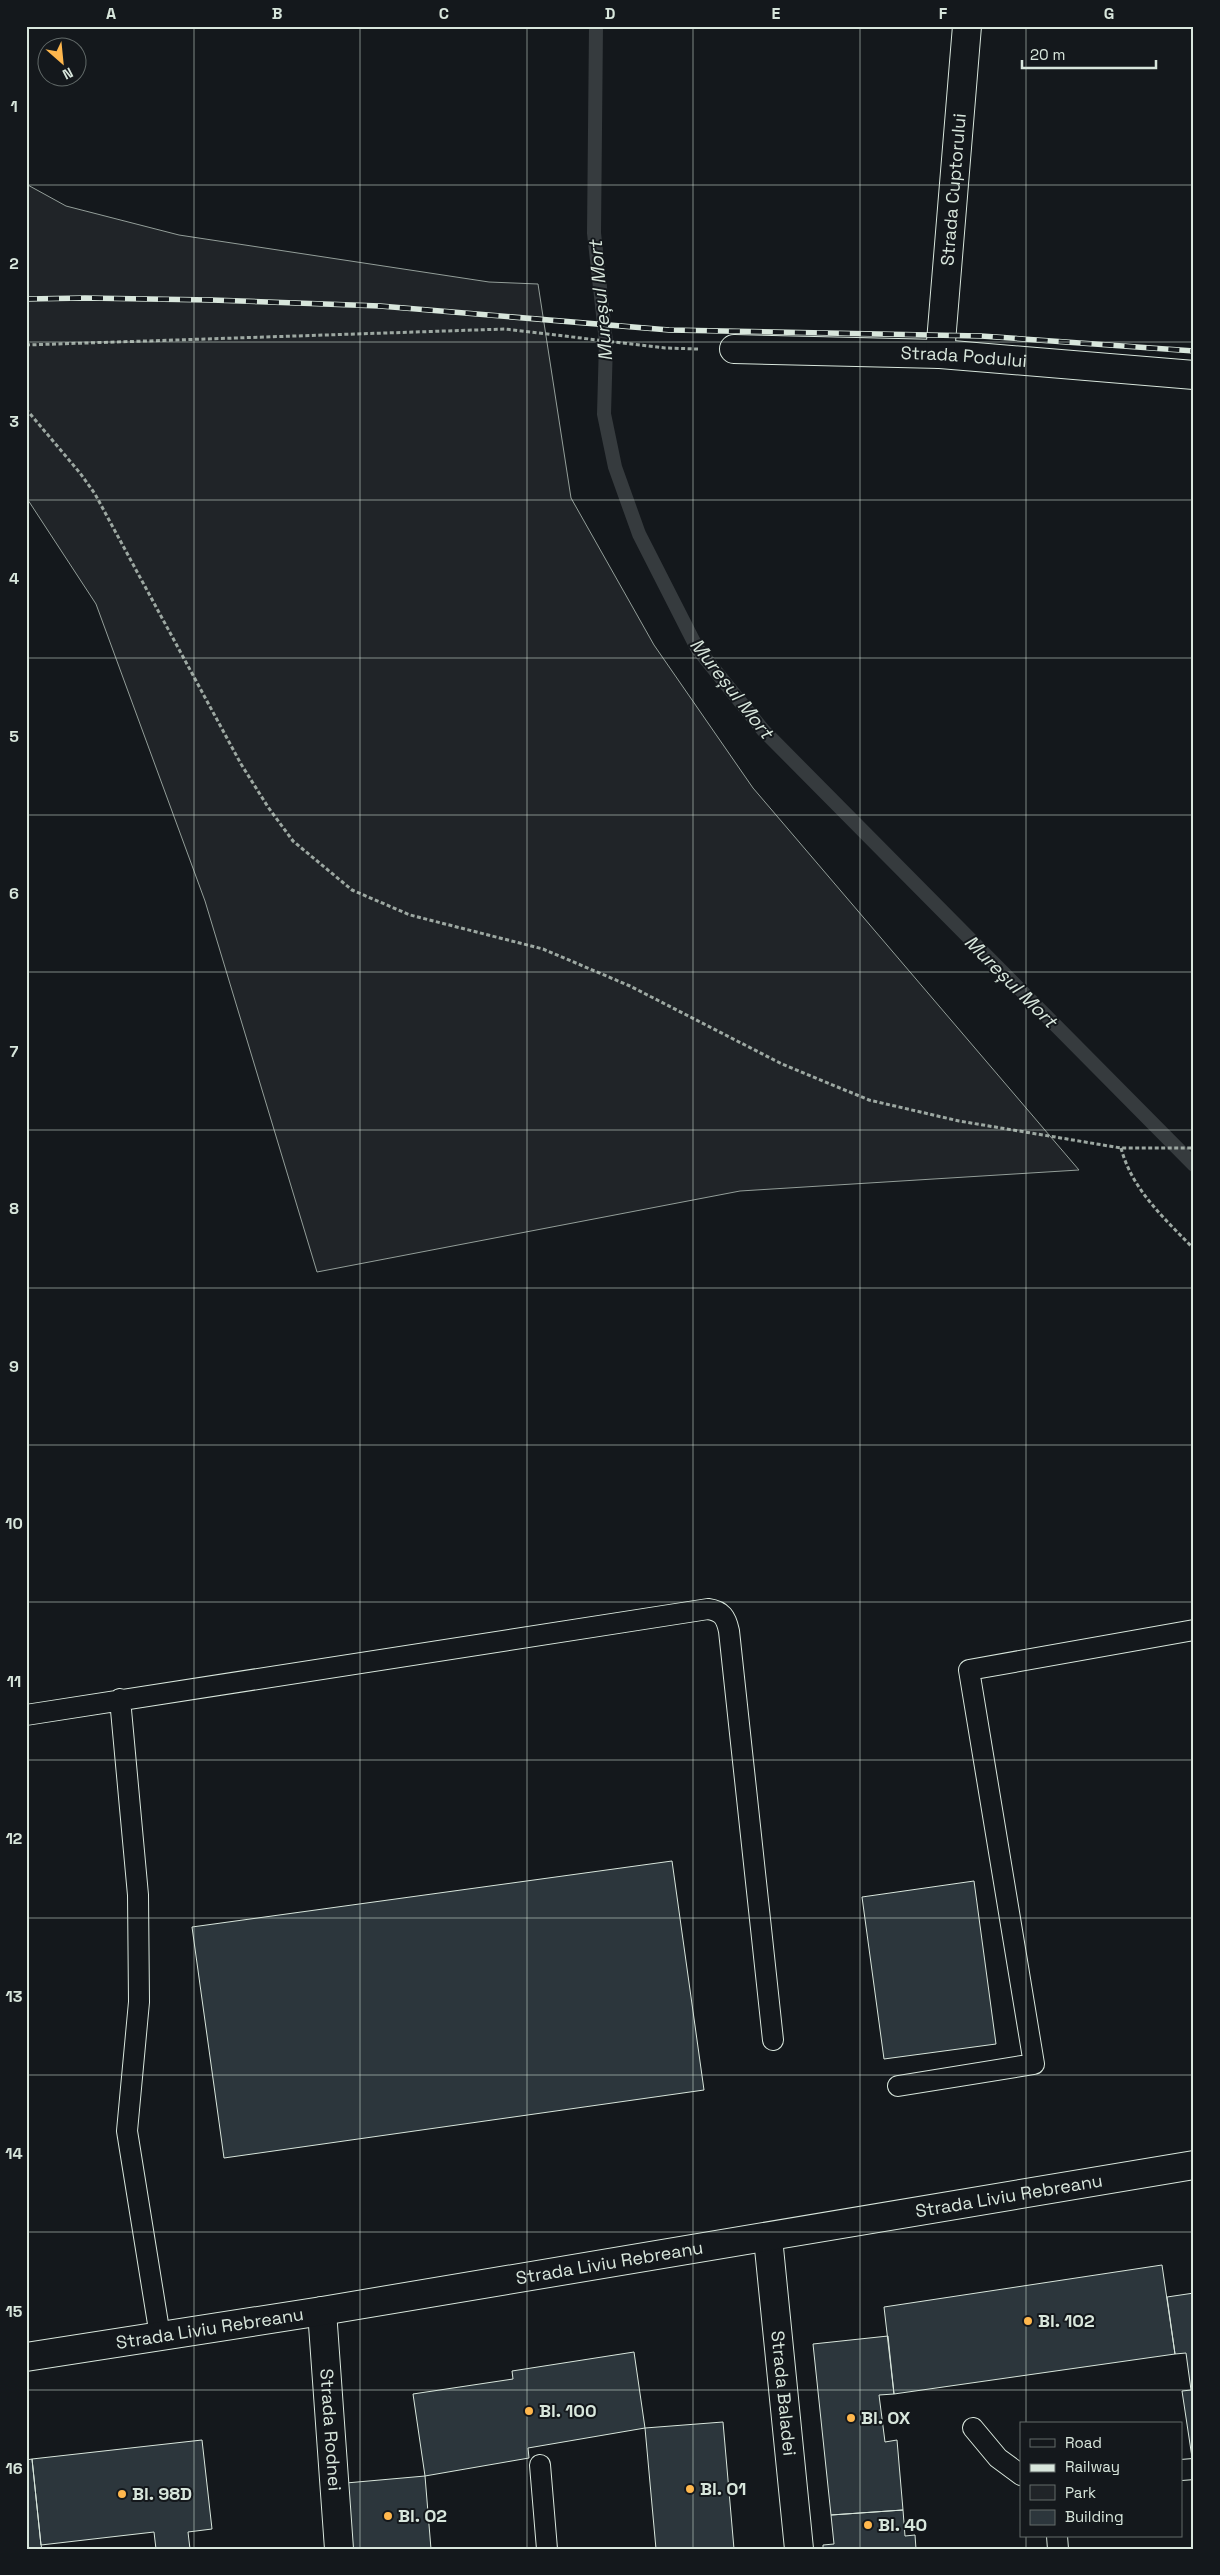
<svg xmlns="http://www.w3.org/2000/svg" width="1220" height="2575" font-family="'Space Grotesk',sans-serif">
<rect width="100%" height="100%" fill="#14181c"/>
<path fill="#202428" stroke="#939e99" d="M26,184L66,206L179,235L489,282L538,284L571,498L654,645L753,788L1079,1170L740,1191L317,1272L205,901L96,604L26,497Z"/>
<g fill="none" stroke-linecap="round" stroke-linejoin="round">
<path stroke="#363b3e" stroke-width="14" d="M596,26L594,233L606,342L604,414L615,467L639,534L697,648L763,730L1194,1165"/>
</g>
<path fill="#2c363c" stroke="#d8e6dc" d="M672,1861L704,2090L224,2158L192,1927Z
M974,1881L996,2044L884,2059L862,1897Z
M1162,2265L1175,2354L894,2394L884,2307Z
M1194,2293V2464H1193L1182,2391L1191,2390L1186,2353L1175,2354L1167,2297Z
M888,2336L894,2394L879,2395L885,2442L897,2440L903,2510L831,2515L813,2344Z
M634,2352L645,2428L528,2448L529,2458L425,2476L413,2394L513,2379L512,2371Z
M723,2422L734,2549H656L645,2428Z
M202,2440L212,2529L188,2532L190,2549H156L154,2532L41,2545L32,2459Z
M32,2459L41,2545L42,2549H26V2460Z
M425,2476L431,2549H352L346,2483Z
M903,2510L905,2536L915,2535L916,2549H823V2545L834,2544L831,2515Z"/>
<g fill="none" stroke-linecap="round" stroke-linejoin="round">
<defs>
<path id="lane" d="M120,1699L138,1895L139,2002L127,2131L160,2336
M26,1715L708,1609C722,1611 726,1617 729,1631L773,2040
M898,2086L1034,2064L969,1670L1194,1630
M973,2428L998,2458L1021,2475
M540,2465L547,2549
M1181,2470L1194,2469
M1057,2536L1058,2549"/>
<g id="street">
<path id="s1" d="M734,349L940,354L1194,375"/>
<path id="s2" d="M940,354L967,26"/>
<path id="s3" d="M768,2238L799,2549"/>
<path id="s4" d="M322,2311L339,2549"/>
</g>
<g id="secondary">
<path id="s5" d="M26,2357L322,2311L1194,2165"/>
</g>
</defs>
<use href="#lane" stroke="#d8e6dc" stroke-width="22"/>
<use href="#street" stroke="#d8e6dc" stroke-width="30"/>
<use href="#secondary" stroke="#d8e6dc" stroke-width="30"/>
<path stroke="#9da8a2" stroke-width="3" stroke-dasharray="4 2.5" stroke-linecap="butt" d="M26,345L505,329L665,348L698,349
M26,409L80,473L95,494L241,764L268,807L293,841L352,890L410,915L543,949L630,986L782,1064L869,1100L959,1121L1121,1148H1194
M1121,1148C1132,1190 1165,1219 1194,1249"/>
<use href="#lane" stroke="#14181c" stroke-width="20"/>
<use href="#street" stroke="#14181c" stroke-width="28"/>
<use href="#secondary" stroke="#14181c" stroke-width="28"/>
<defs>
<path id="rail" d="M26,299L85,298L211,300L380,306L669,330L981,336L1194,351"/>
</defs>
<use href="#rail" stroke="#d8e6dc" stroke-width="5.5"/>
<use href="#rail" stroke="#14181c" stroke-width="4" stroke-dasharray="11" stroke-linecap="butt"/>
</g>
<path fill="none" stroke="#d8e6dc" stroke-width="1" stroke-opacity="0.55" d="M194,26V2549M360,26V2549M527,26V2549M693,26V2549M860,26V2549M1026,26V2424M26,185H1194M26,342H1194M26,500H1194M26,658H1194M26,815H1194M26,972H1194M26,1130H1194M26,1288H1194M26,1445H1194M26,1602H1194M26,1760H1194M26,1918H1194M26,2075H1194M26,2232H1194M26,2390H1194M1026,2536V2549"/>
<g fill="#ffb74d" stroke="#14181c" stroke-width="2">
<circle cx="1028" cy="2321" r="5"/>
<circle cx="529" cy="2411" r="5"/>
<circle cx="851" cy="2418" r="5"/>
<circle cx="690" cy="2489" r="5"/>
<circle cx="122" cy="2494" r="5"/>
<circle cx="388" cy="2516" r="5"/>
<circle cx="868" cy="2525" r="5"/>
</g>
<g text-anchor="middle" stroke-width="4" stroke-linejoin="round" paint-order="stroke">
<g font-size="18" fill="#d8e6dc" stroke="#14181c">
<text dy="6" stroke="none"><textPath href="#s2" startOffset="165">Strada Cuptorului</textPath></text>
<text dy="6" stroke="none"><textPath href="#s1" startOffset="230">Strada Podului</textPath></text>
<text dy="6" stroke="none"><textPath href="#s5" startOffset="996">Strada Liviu Rebreanu</textPath></text>
<text dy="6" stroke="none"><textPath href="#s5" startOffset="591">Strada Liviu Rebreanu</textPath></text>
<text dy="6" stroke="none"><textPath href="#s5" startOffset="186">Strada Liviu Rebreanu</textPath></text>
<text dy="6" stroke="none"><textPath href="#s3" startOffset="156">Strada Baladei</textPath></text>
<text dy="6" stroke="none"><textPath href="#s4" startOffset="119">Strada Rodnei</textPath></text>
</g>
<g font-size="18" font-weight="bold" fill="#d8e6dc" stroke="#14181c" text-anchor="start">
<text x="1038" y="2327">Bl. 102</text>
<text x="539" y="2417">Bl. 100</text>
<text x="861" y="2424">Bl. OX</text>
<text x="700" y="2495">Bl. O1</text>
<text x="132" y="2500">Bl. 98D</text>
<text x="398" y="2522">Bl. O2</text>
<text x="878" y="2531">Bl. 40</text>
</g>
<g font-size="19" font-style="italic" fill="#d8e6dc" stroke="#14181c">
<text transform="translate(600 301) rotate(-95)" y="7">Mureșul Mort</text>
<text transform="translate(732 688) rotate(52)" y="7">Mureșul Mort</text>
<text transform="translate(1011 981) rotate(45)" y="7">Mureșul Mort</text>
</g>
</g>
<rect width="1220" height="2575" fill="none" stroke="#14181c" stroke-width="55"/>
<rect x="1020" y="2422" width="162" height="115" fill="#14181c" stroke="#626a69"/>
<rect x="1030" y="2439" width="25" height="8" fill="#14181c" stroke="#626a69"/>
<text x="1065" y="2448" font-size="15" fill="#d8e6dc">Road</text>
<rect x="1030" y="2464" width="25" height="8" fill="#d8e6dc" stroke="#626a69"/>
<text x="1065" y="2472" font-size="15" fill="#d8e6dc">Railway</text>
<rect x="1030" y="2485" width="25" height="15" fill="#202428" stroke="#626a69"/>
<text x="1065" y="2498" font-size="15" fill="#d8e6dc">Park</text>
<rect x="1030" y="2510" width="25" height="15" fill="#2c363c" stroke="#626a69"/>
<text x="1065" y="2522" font-size="15" fill="#d8e6dc">Building</text>
<g transform="translate(62 62) rotate(153)"><circle r="24" fill="#14181c" stroke="#626a69"/>
<path d="M0-4L9 19L0 12L-9 19Z" fill="#ffb74d"/>
<text y="-8" font-size="14" font-weight="bold" text-anchor="middle" fill="#d8e6dc">N</text>
</g>
<path d="M1022 60v8h134v-8" fill="none" stroke="#d8e6dc" stroke-width="2.5"/>
<text x="1030" y="60" font-size="15" fill="#d8e6dc" stroke="#14181c" stroke-width="4" paint-order="stroke">20 m</text>
<rect x="28" y="28" width="1164" height="2520" fill="none" stroke="#d8e6dc" stroke-width="2"/>
<g font-size="16" text-anchor="middle" font-weight="bold" fill="#d8e6dc">
<text x="111" y="19">A</text>
<text x="277" y="19">B</text>
<text x="444" y="19">C</text>
<text x="610" y="19">D</text>
<text x="776" y="19">E</text>
<text x="943" y="19">F</text>
<text x="1109" y="19">G</text>
<text x="14" y="112">1</text>
<text x="14" y="269">2</text>
<text x="14" y="427">3</text>
<text x="14" y="584">4</text>
<text x="14" y="742">5</text>
<text x="14" y="899">6</text>
<text x="14" y="1057">7</text>
<text x="14" y="1214">8</text>
<text x="14" y="1372">9</text>
<text x="14" y="1529">10</text>
<text x="14" y="1687">11</text>
<text x="14" y="1844">12</text>
<text x="14" y="2002">13</text>
<text x="14" y="2159">14</text>
<text x="14" y="2317">15</text>
<text x="14" y="2474">16</text>
</g>
</svg>
